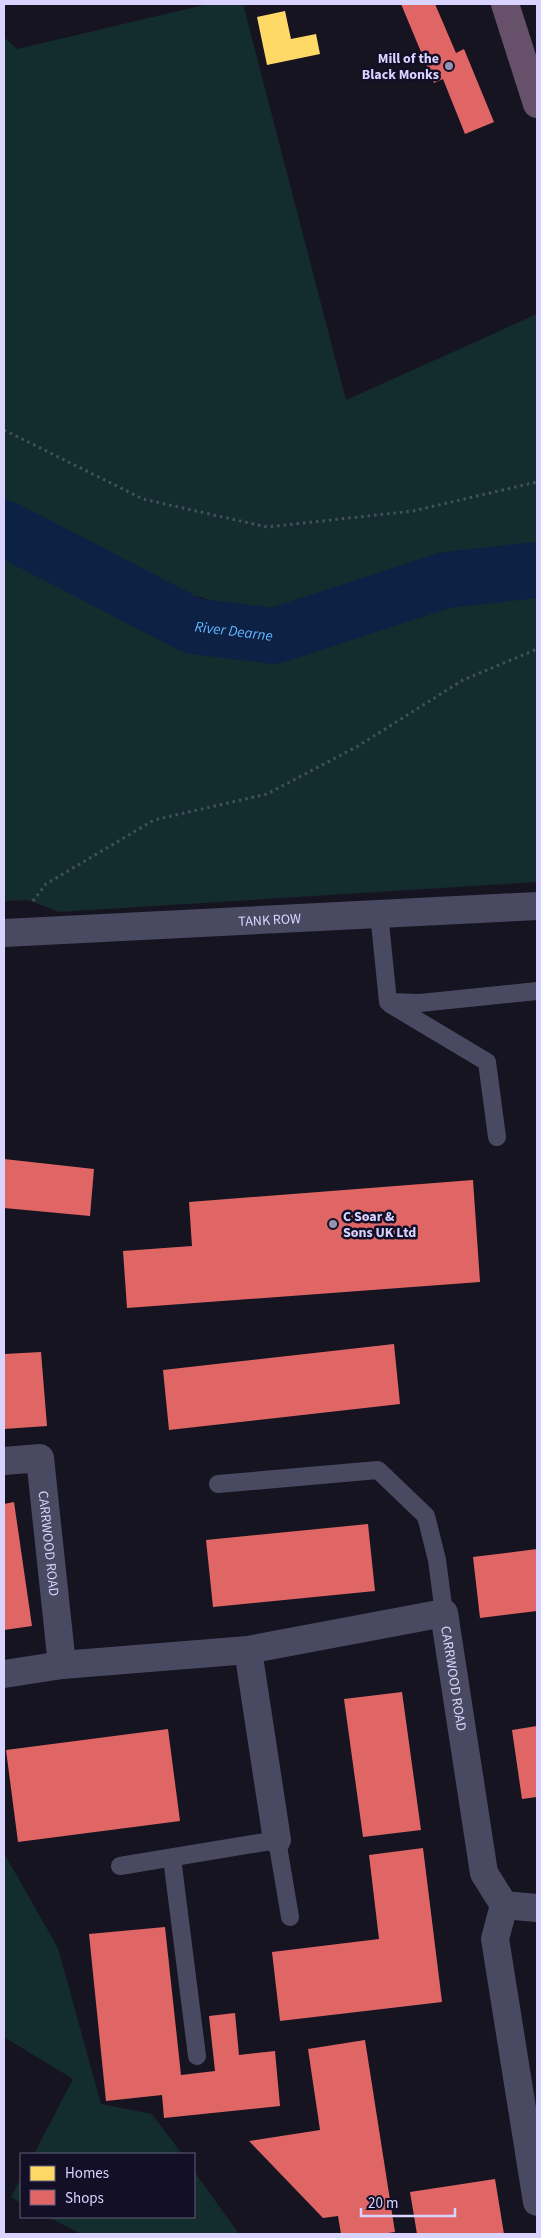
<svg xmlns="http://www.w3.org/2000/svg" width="541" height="2238" font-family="'Source Sans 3',sans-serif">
<rect width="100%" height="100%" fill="#161421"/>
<path fill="#132c2d" d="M208,4H243L346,400L537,314V554L456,557L277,617L164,588L4,502V37L17,49Z
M4,544L191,638L281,651L454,597L537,582V882L59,912L28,900L4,901Z
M4,1853L58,1948L101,2104L152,2114L182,2154H34L73,2079L4,2037Z
M194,2171L239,2234H81L48,2217H194Z
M21,2178V2203L11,2197Z"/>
<path fill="#ffd966" d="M285,11L291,39L316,34L320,54L267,65L257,17Z"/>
<path fill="#e06666" d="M401,4H435L456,53L464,49L494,122L465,134L443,79L434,83Z
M4,1159L94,1169L90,1216L4,1208Z
M473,1180L480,1282L127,1308L123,1251L192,1246L189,1202Z
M394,1344L400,1404L169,1430L163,1370Z
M41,1352L47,1426L4,1429V1354Z
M14,1502L32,1626L4,1630V1504Z
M368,1524L375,1591L213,1607L206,1540Z
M537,1549V1611L480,1618L473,1557Z
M402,1692L421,1830L363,1837L344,1699Z
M537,1726V1797L522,1799L512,1730Z
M168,1729L180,1821L18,1842L6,1750Z
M423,1848L442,2002L280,2021L272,1952L379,1939L369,1855Z
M165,1927L181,2075L215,2071L209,2016L235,2013L239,2055L275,2051L280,2106L164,2118L162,2095L106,2101L89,1934Z
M365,2040L395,2232L381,2234H341L338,2216L323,2218L249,2141L320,2130L308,2049Z
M495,2179L504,2234H417L410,2192Z"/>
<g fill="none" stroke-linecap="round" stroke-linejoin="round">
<path stroke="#0d2144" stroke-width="56" id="s1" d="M4,528L193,626L274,636L446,580L537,570"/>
<path stroke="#44505f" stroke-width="3" stroke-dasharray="2.5 4" stroke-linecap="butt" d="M4,430L143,499L267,527L413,511L537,482
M33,901L46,884L154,820L267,794L358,746L463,680L537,649"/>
<path stroke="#4a4962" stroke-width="18" d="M379,913L388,1002L420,1003L537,991
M390,1004L487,1062L497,1137
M218,1484L378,1470L426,1516L437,1560L444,1613
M172,1858L197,2056
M120,1866L277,1840L290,1917"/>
<g stroke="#4a4962" stroke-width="28">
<path id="s2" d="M4,933L537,906"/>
<path id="s3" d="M4,1461L40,1458L62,1665"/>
<path d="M248,1650L277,1840"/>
<path id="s4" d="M4,1674L62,1665L248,1650L444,1613L484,1873L504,1905L537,1908"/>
<path d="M504,1905L495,1939L537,2202"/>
</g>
<path stroke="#67516a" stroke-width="28" d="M505,4L537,104"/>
</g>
<g fill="#9591b1" stroke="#130f26" stroke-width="2">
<circle cx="449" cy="66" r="5"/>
<circle cx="333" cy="1224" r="5"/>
</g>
<g text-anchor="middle" stroke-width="5" stroke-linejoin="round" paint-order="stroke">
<g font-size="14" font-weight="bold" fill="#d9d4ff" stroke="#130f26" text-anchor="end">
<text x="439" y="63">Mill of the<tspan x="439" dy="16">Black Monks</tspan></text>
<text x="343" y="1221" text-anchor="start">C Soar &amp;<tspan x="343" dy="16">Sons UK Ltd</tspan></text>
</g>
<g font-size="14" fill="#d9d4ff" stroke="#130f26">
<text dy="5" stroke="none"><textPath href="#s2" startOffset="266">TANK ROW</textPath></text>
<text dy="5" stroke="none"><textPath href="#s3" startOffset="122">CARRWOOD ROAD</textPath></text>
<text dy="5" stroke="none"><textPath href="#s4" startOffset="511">CARRWOOD ROAD</textPath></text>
</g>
<g font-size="15" font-style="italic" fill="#62b6ff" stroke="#130f26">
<text dy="5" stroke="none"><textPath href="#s1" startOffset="254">River Dearne</textPath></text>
</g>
</g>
<rect width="541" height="2238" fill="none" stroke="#d9d4ff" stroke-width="10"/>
<rect x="20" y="2153" width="175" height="65" fill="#130f26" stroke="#625e7d"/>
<rect x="30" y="2166" width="25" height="15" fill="#ffd966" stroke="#625e7d"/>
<text x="65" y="2178" font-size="15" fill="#d9d4ff">Homes</text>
<rect x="30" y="2190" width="25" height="15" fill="#e06666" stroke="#625e7d"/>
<text x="65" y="2203" font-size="15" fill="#d9d4ff">Shops</text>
<path d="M361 2208v8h94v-8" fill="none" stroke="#d9d4ff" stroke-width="2.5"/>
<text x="368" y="2208" font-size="15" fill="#d9d4ff" stroke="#130f26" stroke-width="4" paint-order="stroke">20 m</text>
</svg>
